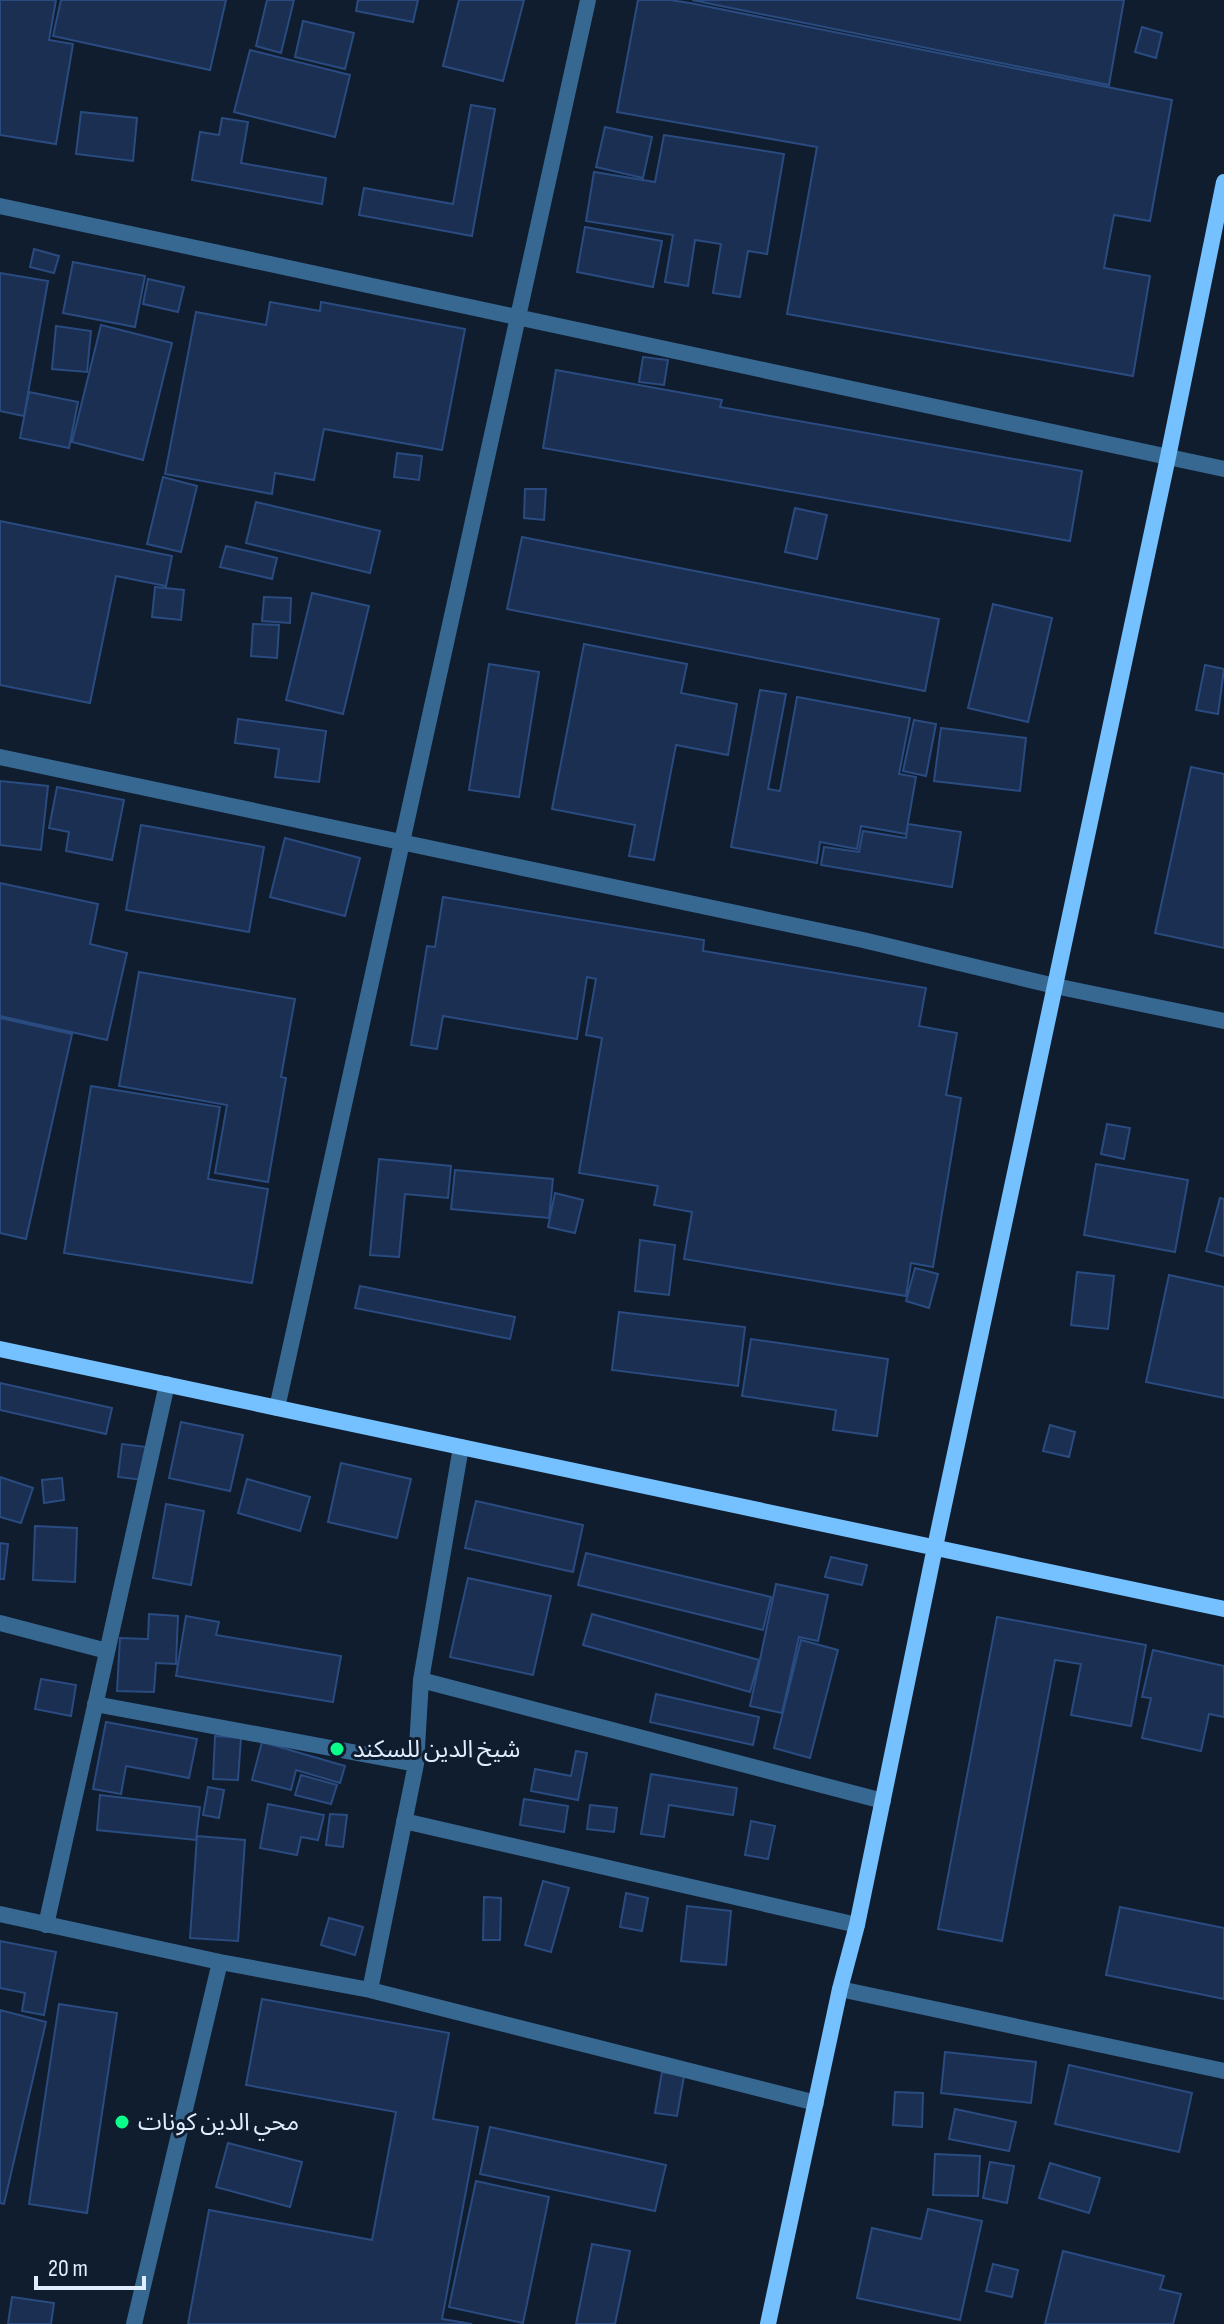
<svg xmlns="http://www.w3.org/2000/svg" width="1224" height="2324" font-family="'Sofia Sans Condensed','Noto Sans Arabic',sans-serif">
<rect width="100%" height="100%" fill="#101d2f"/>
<path fill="#1a2f52" stroke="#2a4b80" stroke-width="2" d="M0,0H56L49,40L73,44L56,144L0,135Z
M61,0H226L210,70L53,36Z
M267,0H294L281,53L256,46Z
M358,0H418L413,22L356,11Z
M459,0H524L503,81L443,66Z
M638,0H670L690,3L1172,100L1150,221L1114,215L1104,268L1150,276L1133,376L787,314L817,147L617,112Z
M692,0H1124L1109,85Z
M303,21L354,33L345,69L295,57Z
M1142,27L1162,33L1156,58L1135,52Z
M250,50L350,75L335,137L234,112Z
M471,105L495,109L472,236L359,215L364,188L453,204Z
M81,112L137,118L133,161L76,154Z
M222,118L248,122L241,163L326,178L322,204L192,180L200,132L219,135Z
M605,127L652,137L643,178L596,167Z
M664,135L784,154L767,254L748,251L740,297L713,293L721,244L695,240L688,286L665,282L673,235L586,221L594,172L655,182Z
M585,227L662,241L653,287L577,272Z
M34,249L59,256L54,273L30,267Z
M73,262L145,276L135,327L63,313Z
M0,273L48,281L24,416L0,411Z
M148,279L184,287L178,312L143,304Z
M270,302L320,311L321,302L465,329L442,450L324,429L314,480L275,473L272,494L165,474L196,312L266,325Z
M101,325L172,343L143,460L72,442Z
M56,326L91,331L87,372L52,369Z
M643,357L668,360L664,385L639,382Z
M556,370L722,400L720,407L1082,471L1070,541L543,448Z
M29,392L78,402L69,448L20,438Z
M397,453L422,456L419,480L394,477Z
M163,477L197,486L181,552L147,544Z
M525,489H546L544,520L524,518Z
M256,502L380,531L370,573L246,543Z
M795,508L827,515L817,559L785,552Z
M0,521L172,556L166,586L116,576L90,703L0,685Z
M522,537L939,619L925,691L507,609Z
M226,546L277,558L272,579L220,567Z
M155,587L184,590L181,620L152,617Z
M312,593L369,606L343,714L286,700Z
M264,597L291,598L290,623L262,621Z
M993,604L1052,618L1028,722L968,708Z
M253,624L279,625L277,658L251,656Z
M584,644L687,664L681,693L737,704L728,755L676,745L654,860L629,856L635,825L552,809Z
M489,664L539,672L519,797L469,790Z
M1205,665L1224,669L1218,714L1196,710Z
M760,690L786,694L768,789L780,791L797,697L910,718L899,774L916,777L906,834L861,826L857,849L820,842L817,863L731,847Z
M238,719L326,731L319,782L275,777L279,749L235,743Z
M914,720L936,724L926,776L903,771Z
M941,728L1026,738L1020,791L934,781Z
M1191,767L1224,774V948L1155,933Z
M0,781L48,786L41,850L0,845Z
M57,787L124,800L112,860L66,851L69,832L49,828Z
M908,824L961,832L952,887L821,865L824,847L859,852L863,831L906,838Z
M141,825L264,847L249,932L126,910Z
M285,838L360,858L345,916L270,897Z
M0,883L98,904L90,944L127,953L107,1040L0,1016Z
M443,897L704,940L703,951L926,988L919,1026L957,1033L946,1095L961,1098L933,1267L911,1263L906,1296L684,1259L692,1212L654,1205L658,1186L579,1173L602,1038L586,1035L596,979L587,977L577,1039L443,1016L437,1049L411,1045L427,946L435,947Z
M139,972L295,999L281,1077L286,1078L268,1182L215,1173L227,1105L119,1086Z
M0,1018L72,1034L26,1239L0,1233Z
M91,1086L220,1107L208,1179L268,1189L252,1283L64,1253Z
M1107,1124L1130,1128L1124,1159L1101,1154Z
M379,1159L451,1166L448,1198L405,1194L399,1257L370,1255Z
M1096,1164L1188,1180L1175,1252L1084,1235Z
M455,1170L553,1179L549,1218L451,1209Z
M555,1193L583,1200L575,1233L548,1227Z
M1220,1198L1224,1199V1256L1206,1251Z
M640,1240L675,1245L669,1295L635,1291Z
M915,1268L938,1274L929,1308L906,1301Z
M1077,1272L1114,1276L1108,1329L1071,1325Z
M1169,1275L1224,1287V1398L1146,1382Z
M360,1286L515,1317L510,1339L355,1308Z
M619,1312L745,1327L738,1386L612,1370Z
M751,1339L888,1359L877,1436L833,1430L836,1410L742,1396Z
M0,1383L112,1408L106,1434L0,1410Z
M181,1422L243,1435L230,1491L169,1478Z
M1050,1425L1075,1432L1069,1457L1043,1451Z
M122,1444L147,1447L143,1480L118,1477Z
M341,1463L411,1479L397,1538L328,1522Z
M0,1477L33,1488L21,1523L0,1517Z
M62,1478L64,1500L44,1503L42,1480Z
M247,1479L310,1497L300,1531L238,1513Z
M476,1501L583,1525L573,1572L465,1548Z
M166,1504L204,1511L191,1585L153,1578Z
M35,1526L77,1528L75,1582L33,1580Z
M0,1543L8,1544L4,1579H0Z
M586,1553L771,1597L763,1630L578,1585Z
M831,1557L867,1565L862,1585L825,1577Z
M468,1578L551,1596L533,1675L450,1657Z
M776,1584L828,1595L818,1641L799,1637L782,1713L750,1706Z
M149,1614L178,1616L176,1664L156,1663L154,1692L117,1691L120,1638L148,1639Z
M592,1614L759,1660L750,1692L583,1645Z
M186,1616L219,1622L216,1635L341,1656L333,1702L176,1676Z
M997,1617L1146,1645L1131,1726L1071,1715L1081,1664L1055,1660L1002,1941L938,1929Z
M801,1640L838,1650L810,1758L774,1748Z
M1153,1650L1224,1666V1717L1209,1714L1201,1751L1142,1738L1151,1698L1142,1697Z
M41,1679L76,1685L71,1716L35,1709Z
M656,1694L759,1717L753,1745L650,1722Z
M106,1722L197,1739L189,1778L126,1766L121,1794L93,1789Z
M215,1736L241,1738L238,1780L213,1779Z
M262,1742L345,1766L340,1783L296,1770L291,1790L252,1780Z
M576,1751L587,1753L578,1800L531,1791L535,1769L571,1776Z
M651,1774L737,1788L733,1815L669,1805L664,1837L641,1834Z
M301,1775L337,1785L331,1804L295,1795Z
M208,1787L224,1790L219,1818L203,1815Z
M100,1795L200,1807L196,1840L97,1830Z
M524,1799L568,1806L564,1832L520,1825Z
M268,1804L324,1815L318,1840L301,1837L297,1855L260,1848Z
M590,1805L617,1808L614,1832L587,1829Z
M330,1814L347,1815L343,1847L326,1845Z
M751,1821L775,1826L768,1859L745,1855Z
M197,1836L245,1840L238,1941L190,1938Z
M543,1881L569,1888L551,1952L525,1945Z
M626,1893L648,1898L642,1931L620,1927Z
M484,1897L501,1898L500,1940H483Z
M687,1906L731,1911L726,1965L681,1961Z
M1120,1907L1224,1928V1999L1106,1975Z
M329,1918L363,1927L355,1955L321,1945Z
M0,1941L56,1952L44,2015L22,2011L25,1993L0,1988Z
M262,1999L449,2033L433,2119L478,2127L442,2319L472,2324H188L209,2210L372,2240L396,2112L246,2085Z
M59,2004L117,2013L87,2213L29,2204Z
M0,2010L46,2022L4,2204L0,2203Z
M945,2052L1036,2062L1031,2103L941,2093Z
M1069,2065L1192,2093L1179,2152L1055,2124Z
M662,2072L684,2076L677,2116L655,2113Z
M895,2092L923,2093L922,2127L893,2125Z
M955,2109L1016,2122L1009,2151L949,2139Z
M490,2127L666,2165L655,2211L480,2174Z
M228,2143L302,2162L290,2207L216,2187Z
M935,2154L980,2156L978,2196L933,2195Z
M990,2162L1014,2166L1007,2203L983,2198Z
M1050,2163L1100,2178L1089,2213L1039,2198Z
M476,2181L549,2197L523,2323L449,2307Z
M928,2209L982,2221L960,2320L857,2298L872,2228L921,2239Z
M592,2244L630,2251L615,2324H576Z
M1063,2251L1164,2276L1160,2289L1181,2294L1173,2324H1045Z
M993,2264L1018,2270L1012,2297L986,2291Z
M12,2297L54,2303L51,2324H8Z"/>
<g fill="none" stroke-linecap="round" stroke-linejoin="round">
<path stroke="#376892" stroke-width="16" d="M0,206L1224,469
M0,757L863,940L1055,986L1224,1021
M277,1408L588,0
M0,1623L107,1651
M421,1680L883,1801
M95,1704L416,1764
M404,1821L857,1925
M0,1914L220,1962L370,1990L816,2103
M46,1925L167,1384
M840,1989L1224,2071
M370,1990L416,1764L421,1680L461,1447
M134,2324L220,1962"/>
<path stroke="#75c1ff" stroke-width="16" d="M0,1349L1224,1609
M768,2324L840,1989L857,1925L935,1547L1168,457L1224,182"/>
</g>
<g fill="#0aff8a" stroke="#101d2f" stroke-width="3">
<circle cx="337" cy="1749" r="8"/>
<circle cx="122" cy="2122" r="8"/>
</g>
<g text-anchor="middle" stroke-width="6" stroke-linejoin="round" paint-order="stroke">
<g font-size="24" fill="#deedff" stroke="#101d2f" text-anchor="start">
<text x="353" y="1757">شيخ الدين للسكند</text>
<text x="138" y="2130">محي الدين كونات</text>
</g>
</g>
<path d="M36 2276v12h108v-12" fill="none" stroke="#deedff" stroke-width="4"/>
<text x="48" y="2276" font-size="24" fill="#deedff" stroke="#101d2f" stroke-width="6" paint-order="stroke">20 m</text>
</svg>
